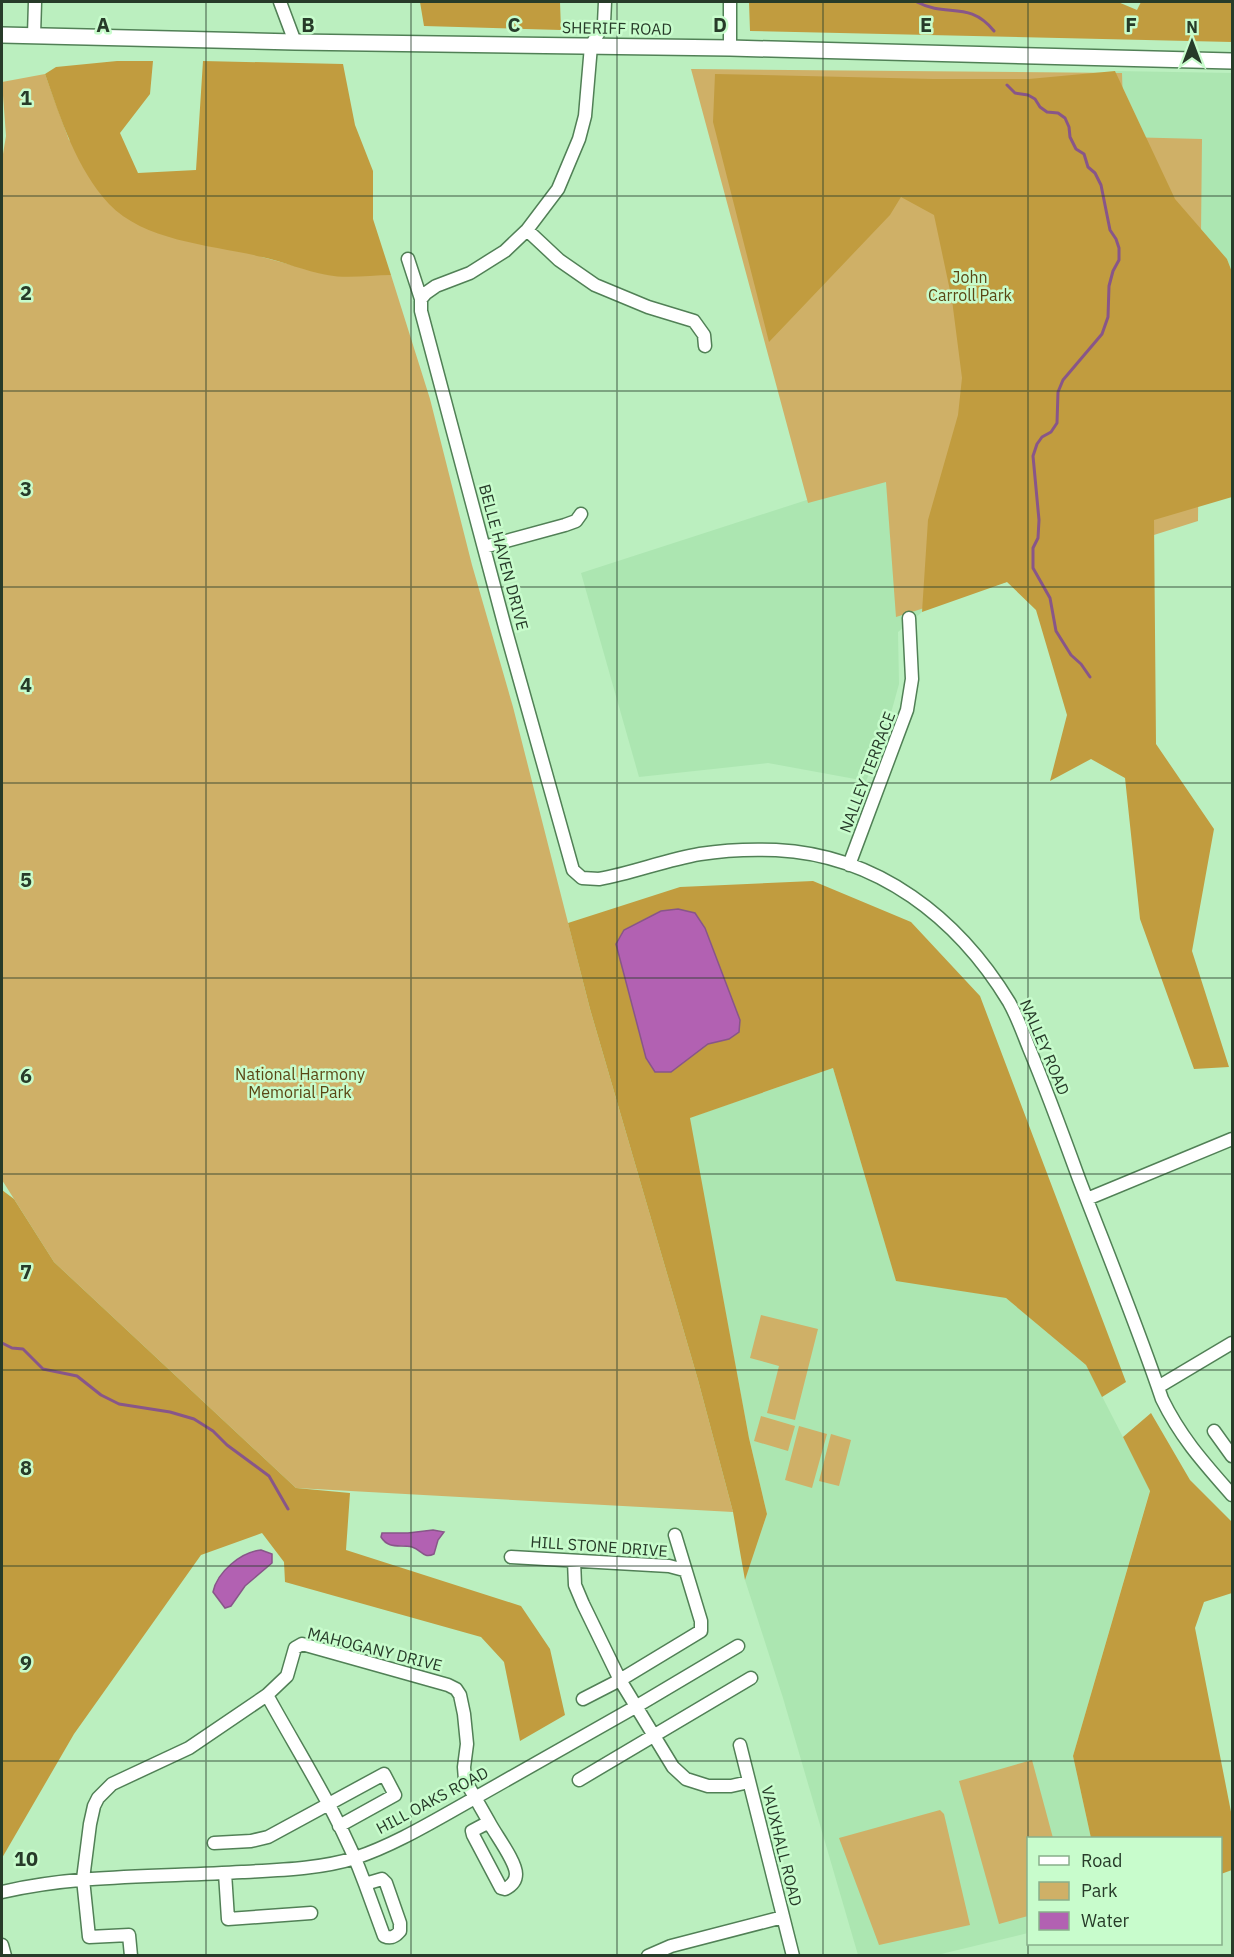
<svg xmlns="http://www.w3.org/2000/svg" width="1234" height="1957" font-family="'IBM Plex Sans',sans-serif">
<rect width="100%" height="100%" fill="#bbefbf"/>
<path fill="#ace6b1" d="M1115,71L1232,73V272L1227,259L1175,199Z
M960,396L928,520L922,612L898,632L899,684L883,742L866,781L768,763L639,777L581,573L813,498Z
M833,1068L896,1280L1006,1298L1086,1365L1150,1490L1073,1756L1091,1838H1028V1933L937,1955H858L783,1698L745,1580L767,1514L749,1438L689,1118Z"/>
<path fill="#cfb067" d="M691,69L1122,73L1124,137L1202,139L1198,521L896,617L886,482L808,503Z
M45,74L69,140L262,257L329,275H391L430,399L472,565L513,707L590,1009L698,1380L733,1512L296,1488L54,1262L2,1180V160L6,136L2,82Z
M761,1315L818,1329L795,1420L767,1413L779,1366L750,1358Z
M761,1416L795,1426L788,1451L754,1441Z
M799,1426L827,1434L812,1488L785,1480Z
M831,1434L851,1440L839,1486L819,1481Z
M1032,1760L1053,1838H1028V1916L999,1924L959,1781Z
M940,1810L944,1814L970,1925L879,1945L839,1838Z"/>
<path fill="#c19c3f" d="M420,2H560L561,30L424,26Z
M757,2H1118L1137,10L1141,2H1232V42L750,31L749,2Z
M117,61H153L150,94L120,133L138,173L196,170L203,61L343,64L355,125L373,171V219L391,275C371,275 347,279 327,275C305,271 284,262 262,257C213,245 145,242 109,204C76,168 61,119 45,74L56,67Z
M1115,71L1175,199L1227,259L1232,272V497L1154,520L1156,744L1214,829L1192,951L1229,1067L1194,1069L1140,919L1125,778L1091,759L1050,781L1067,715L1036,610L1007,582L922,612L928,520L958,415L962,378L952,300L934,215L901,197L890,215L769,342L713,122L715,74L933,79H1029Z
M813,881L911,922L980,996L1126,1382L1102,1397L1086,1365L1006,1298L896,1281L833,1068L690,1118L749,1438L767,1514L745,1580L733,1512L698,1380L590,1009L568,923L680,887Z
M2,1190L14,1199L54,1262L296,1488L350,1493L346,1550L521,1606L550,1649L565,1715L520,1741L504,1662L481,1637L285,1582L284,1562L262,1533L201,1555L74,1734L2,1858Z
M1151,1413L1190,1480L1232,1522V1593L1204,1602L1195,1628L1232,1817V1870L1221,1874L1220,1838H1091L1073,1756L1150,1491L1123,1437Z"/>
<path fill="#b261b2" stroke="#885689" stroke-width="1.5" d="M678,909L695,913L705,928L740,1020L739,1032L729,1039L708,1044L671,1072H655L646,1058L616,944L624,930L661,911Z
M433,1530L444,1532L438,1540L434,1554C423,1559 422,1550 412,1547C400,1544 389,1550 381,1537L382,1533H408Z
M261,1550L272,1554V1563L245,1586L231,1606L225,1608L213,1592C217,1572 241,1552 261,1550Z"/>
<g fill="none" stroke-linecap="round" stroke-linejoin="round">
<path stroke="#885689" stroke-width="3" d="M917,2C947,18 969,0 994,31
M1007,85L1015,93L1028,95L1035,99L1040,107L1047,112L1058,113L1065,118L1069,127L1070,137L1076,149L1084,154L1088,167L1095,173L1101,185L1110,230L1116,239L1119,248V260L1113,271L1109,286L1108,317L1102,334L1063,380L1058,392L1057,423L1051,432L1042,437L1037,444L1033,456L1039,520L1038,538L1033,548V568L1050,598L1056,631L1071,655L1081,664L1090,677
M2,1343L12,1348L23,1349L43,1369L77,1376L101,1395L119,1404L170,1412L194,1419L213,1431L227,1445L269,1476L288,1509"/>
<defs>
<path id="minor" d="M280,2L295,42
M34,35L35,2
M730,48V2
M527,230L559,260L595,285L648,307L694,321L704,335L705,346
M408,259L421,299V311L506,631L573,870L582,878L599,879C633,873 665,860 700,854C725,850 751,849 776,850C878,855 958,918 1009,1002C1017,1016 1023,1033 1029,1048C1047,1091 1063,1135 1079,1179C1107,1252 1137,1325 1162,1399C1181,1438 1204,1463 1232,1495
M421,299L426,293L436,286L470,273L505,251L527,230L558,189L579,139L585,116L591,46L604,23L605,2
M484,547L565,525L576,521L581,514
M849,865L907,710L912,679L909,618
M1087,1199L1232,1139
M1158,1387L1232,1343
M1214,1431L1232,1456
M511,1557L669,1566L684,1570
M574,1561L575,1585L583,1604L620,1680L673,1767L686,1779L708,1786H731L749,1782
M267,1695C301,1757 341,1818 365,1884
M583,1699L620,1680L701,1631V1621L675,1535
M740,1745L793,1956
M579,1780L751,1678
M489,1822C495,1834 516,1861 516,1874C516,1881 511,1886 505,1889L501,1888L473,1835L472,1831Z
M214,1843L251,1841L268,1837L384,1774L395,1795L339,1826
M225,1873L228,1919L311,1913
M382,1879L386,1883L400,1923V1931C395,1937 391,1939 384,1936L365,1884Z
M2,1892C80,1874 162,1877 242,1872C279,1870 320,1869 355,1858C388,1847 420,1829 450,1812L637,1706L738,1646
M2,1945L5,1956
M131,1956L129,1935L89,1937L83,1879L90,1824L94,1806L98,1798L112,1784L189,1748L267,1695L287,1676L295,1648L302,1644L448,1685L456,1689L460,1695L464,1714L467,1744L464,1767L465,1780L489,1822
M648,1956L671,1946L783,1917"/>
<path id="major" d="M2,35L295,42L730,48L1232,61"/>
</defs>
<use href="#minor" stroke="#518056" stroke-width="15"/>
<use href="#major" stroke="#518056" stroke-width="18"/>
<use href="#minor" stroke="#fff" stroke-width="12"/>
<use href="#major" stroke="#fff" stroke-width="15"/>
</g>
<path fill="none" stroke="#273b29" stroke-width="1.5" stroke-opacity="0.55" d="M206,2V1956M411,2V1956M617,2V1956M823,2V1956M1028,2V1956M2,196H1232M2,391H1232M2,587H1232M2,783H1232M2,978H1232M2,1174H1232M2,1370H1232M2,1566H1232M2,1761H1232"/>
<g text-anchor="middle" stroke-width="5" stroke-linejoin="round" paint-order="stroke">
<g font-size="16" fill="#273b29" stroke="#c8fccc">
<text transform="translate(617 28) rotate(1)" y="6">SHERIFF ROAD</text>
<text transform="translate(504 557) rotate(75)" y="6">BELLE HAVEN DRIVE</text>
<text transform="translate(867 772) rotate(-69)" y="6">NALLEY TERRACE</text>
<text transform="translate(1045 1047) rotate(67)" y="6">NALLEY ROAD</text>
<text transform="translate(599 1546) rotate(4)" y="6">HILL STONE DRIVE</text>
<text transform="translate(375 1649) rotate(14)" y="6">MAHOGANY DRIVE</text>
<text transform="translate(432 1800) rotate(-28)" y="6">HILL OAKS ROAD</text>
<text transform="translate(782 1846) rotate(76)" y="6">VAUXHALL ROAD</text>
</g>
<g font-size="16" fill="#5a4614" stroke="#c8fccc">
<text x="970" y="283">John<tspan x="970" dy="18">Carroll Park</tspan></text>
<text x="300" y="1080">National Harmony<tspan x="300" dy="18">Memorial Park</tspan></text>
</g>
</g>
<g font-size="20" text-anchor="middle" font-weight="bold" fill="#273b29" stroke="#c8fccc" stroke-width="5" stroke-linejoin="round" paint-order="stroke">
<text x="103" y="32">A</text>
<text x="308" y="32">B</text>
<text x="514" y="32">C</text>
<text x="720" y="32">D</text>
<text x="926" y="32">E</text>
<text x="1131" y="32">F</text>
<text x="26" y="105">1</text>
<text x="26" y="300">2</text>
<text x="26" y="496">3</text>
<text x="26" y="692">4</text>
<text x="26" y="887">5</text>
<text x="26" y="1083">6</text>
<text x="26" y="1279">7</text>
<text x="26" y="1475">8</text>
<text x="26" y="1670">9</text>
<text x="26" y="1866">10</text>
</g>
<rect width="1234" height="1957" fill="none" stroke="#273b29" stroke-width="6"/>
<rect x="1027" y="1837" width="195" height="108" fill="#c8fccc" stroke="#88af8b" stroke-width="1.5"/>
<rect x="1039" y="1856" width="30" height="9" fill="#ffffff" stroke="#88af8b" stroke-width="1.5"/>
<text x="1081" y="1867" font-size="18" fill="#273b29">Road</text>
<rect x="1039" y="1882" width="30" height="18" fill="#cfb067" stroke="#88af8b" stroke-width="1.5"/>
<text x="1081" y="1897" font-size="18" fill="#273b29">Park</text>
<rect x="1039" y="1912" width="30" height="18" fill="#b261b2" stroke="#88af8b" stroke-width="1.5"/>
<text x="1081" y="1927" font-size="18" fill="#273b29">Water</text>
<g transform="translate(1192 42)" stroke="#c8fccc" stroke-width="4.5" paint-order="stroke">
<path d="M0-4.5L10 22L0 15L-10 22Z" fill="#273b29"/>
<text y="-9" font-size="16" font-weight="bold" text-anchor="middle" fill="#273b29">N</text>
</g>
</svg>
